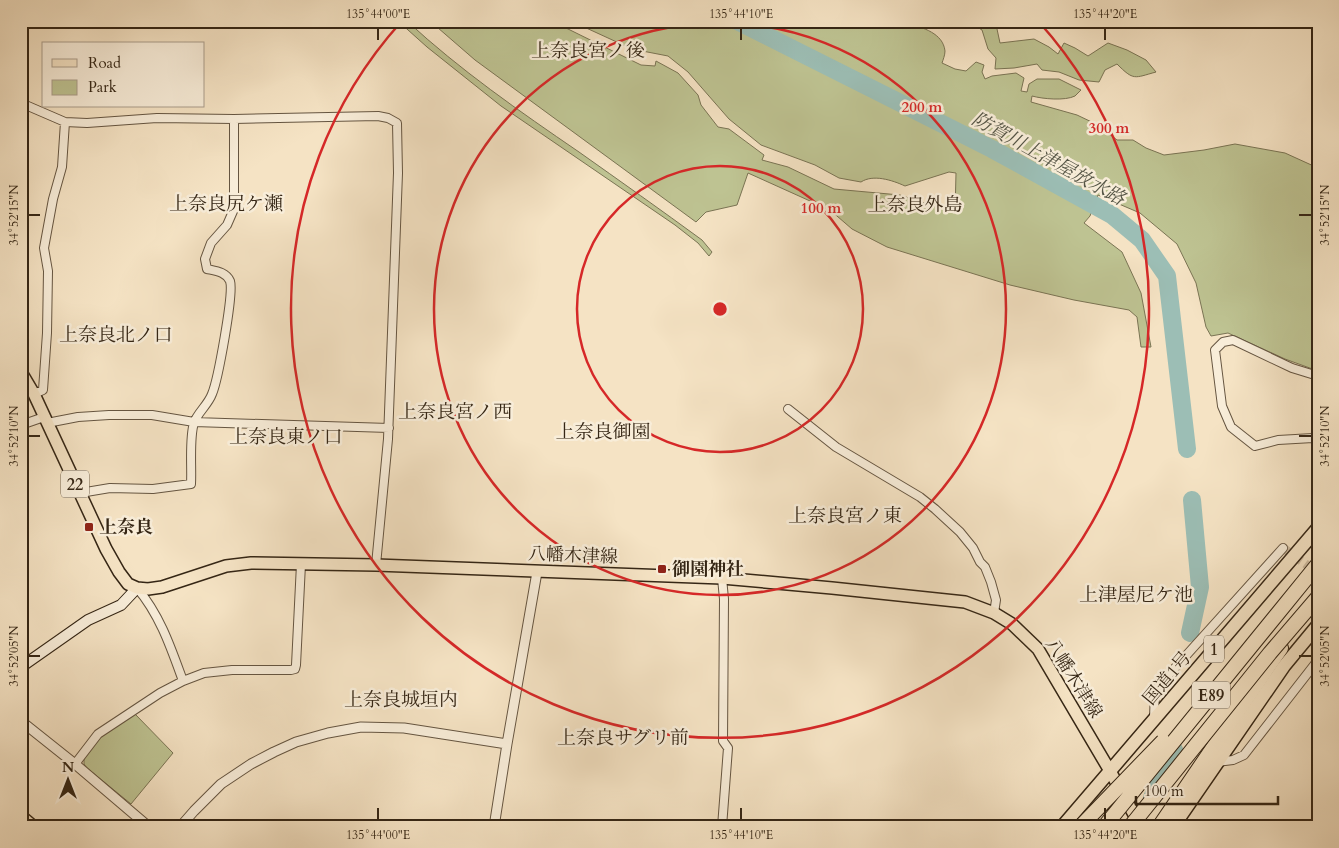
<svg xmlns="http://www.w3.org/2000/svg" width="1339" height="848" font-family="Cardo,'Noto Serif JP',serif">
<rect width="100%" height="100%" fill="#f5e3c4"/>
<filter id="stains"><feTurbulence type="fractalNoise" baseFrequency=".004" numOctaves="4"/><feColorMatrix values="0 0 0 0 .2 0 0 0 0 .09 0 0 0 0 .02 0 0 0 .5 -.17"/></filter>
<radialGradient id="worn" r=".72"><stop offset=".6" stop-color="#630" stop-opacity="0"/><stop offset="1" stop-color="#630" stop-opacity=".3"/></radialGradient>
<path fill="#bec392" stroke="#7a7454" d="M398,21H407C460,70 519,111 579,152C620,181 661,210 702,240L712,252L709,256L698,243L675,225L501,106L427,47Z
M430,21H556L564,27L641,65L655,66L656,61L678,73L698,95L701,105L718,127L729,129L764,155L762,160L788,167L834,189L900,195L955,213L956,173L949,172L905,186C892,180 873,174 861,182L839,178L815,165L761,145L729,119L688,72L668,56L632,49L571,21H908V23C923,28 943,33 945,51C945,55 943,60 942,63L955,69L966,71L976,62L984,65L982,72L985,79L992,76L1016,73L1024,78L1021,91L1027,92L1029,84L1037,79H1059L1081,90C1079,92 1077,94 1075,96C1065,101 1043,99 1032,96L1031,102L1077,115L1098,125L1117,140H1133L1146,148L1164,155L1204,150L1235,144L1285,153L1318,168V371L1285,359L1228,333L1211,336L1206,327L1196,283L1177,244L1140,213L1098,195L1090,216L1084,223L1122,252L1141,293L1151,347H1141L1137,317L1129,310L1074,300L1010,285L887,247L852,229L830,210L748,173L737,205L706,212L696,222L475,60Z
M945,21H994L997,29L1000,43L1034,39L1049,47L1058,54L1064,43L1075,48L1088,56L1108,43L1127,50L1146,60L1156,72C1134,78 1134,81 1117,64L1105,70L1099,82L1079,80L1059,72L1042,70L1037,64L1014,68L995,69L996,58L988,49L982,30L971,23L947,25Z
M135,714L173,753L131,804L87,768L84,764V757L100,735Z"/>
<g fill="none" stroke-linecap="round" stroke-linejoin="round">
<path stroke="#9cbeb5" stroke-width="18" d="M737,21L992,149L1112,215L1142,240L1167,276L1187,449
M1190,633L1200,587L1192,500
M1152,798L1174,750"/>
<path stroke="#cfbda1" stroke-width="9" stroke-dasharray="9 4.5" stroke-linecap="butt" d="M1283,548L1317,572"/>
<defs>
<path id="minor" d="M21,103L65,122L87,123L157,118L234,119L378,116L388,118L397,123L398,173L388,439L376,565
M1318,376L1292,368L1233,340L1223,342L1215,350L1222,406L1231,427L1255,446L1278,440L1313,438L1318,441
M34,394L43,390L47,333L48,271L44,248L53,199L62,167L65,122
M788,409L836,447L920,497L935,509L960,532L973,548L980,562L985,567L991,582L996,600L994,613
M47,423L78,417L109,415H152L194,422L389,428
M21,425L44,417
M80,493L110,488L153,489L191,484C192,468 189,438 194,423C197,413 208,405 212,394C218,380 234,293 230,281C226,272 216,271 207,269L205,259L211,243L227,225L234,209V119
M137,588C160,615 171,648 183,681
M1154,718L1155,690L1283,548
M1217,762L1233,760L1244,755L1318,660
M75,764L98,734L160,693L183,681L204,673L232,670H291L295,669L296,665L301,564
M722,827L728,748L723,741L724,599L722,578"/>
<path id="tertiary" d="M21,721L75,764L149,827
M180,827L194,811L221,784L251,764L274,752L296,742L328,733L361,727L404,728L507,744
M494,827L507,744L537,572"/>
<path id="secondary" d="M21,667L88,620L121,605L137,588"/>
<path id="primary" d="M21,372L34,394L106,549L119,572L128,584L137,588L148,589L162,587L226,566L251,563L376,565L722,578L832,588L965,602L994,613L1012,624L1038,649L1110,771L1141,827
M21,816L34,827"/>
<path id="trunk" d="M1062,827L1318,528
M1173,827L1284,666L1318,625"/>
<path id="motorway" d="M1159,827L1281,648"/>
</defs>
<use href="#minor" stroke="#655541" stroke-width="10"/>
<use href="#tertiary" stroke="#655541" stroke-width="11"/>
<use href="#secondary" stroke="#352615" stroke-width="12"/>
<use href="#primary" stroke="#352615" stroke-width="14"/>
<use href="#trunk" stroke="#352615" stroke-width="15"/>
<use href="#motorway" stroke="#352615" stroke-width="16"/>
<use href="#minor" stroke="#f8edd9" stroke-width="8"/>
<use href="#tertiary" stroke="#f8edd9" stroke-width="9"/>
<use href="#secondary" stroke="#f8edd9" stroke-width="10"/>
<use href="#primary" stroke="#f5e3c4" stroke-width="11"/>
<use href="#trunk" stroke="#f5e3c4" stroke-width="12"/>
<use href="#motorway" stroke="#f5e3c4" stroke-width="14"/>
<defs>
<path id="motorway-bridge" d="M1080,827L1163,741
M1104,827L1318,564
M1130,827L1270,653L1318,597"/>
</defs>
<use href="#motorway-bridge" stroke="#352615" stroke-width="16" stroke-linecap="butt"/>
<use href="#motorway-bridge" stroke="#f5e3c4" stroke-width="14"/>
</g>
<path fill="none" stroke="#352615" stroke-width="2" d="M378,28V40M741,28V40M1105,28V40M28,215H40M1299,215H1312M28,436H40M1299,436H1312M28,656H40M1299,656H1312M378,808V820M741,808V820M1105,808V820"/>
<g fill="none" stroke="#d62828" stroke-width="2.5">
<circle cx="720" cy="309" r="143"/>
<circle cx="720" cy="309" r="286"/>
<path d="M1039 22A429 429 0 1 1 401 22"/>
</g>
<g fill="#8f2418" stroke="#f8edd9" stroke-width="2">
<rect x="84" y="522" width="10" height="10" rx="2.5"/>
<rect x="657" y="564" width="10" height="10" rx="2.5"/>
</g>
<g text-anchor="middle" stroke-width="5" stroke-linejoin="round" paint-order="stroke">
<g fill="#f8edd9" stroke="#706250" stroke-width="1">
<rect x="61" y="470.5" width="28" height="27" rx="4"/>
<rect x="1204" y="635.5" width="20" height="27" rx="4"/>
<rect x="1192" y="681.5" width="38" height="27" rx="4"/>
</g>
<g font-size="16" font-weight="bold" fill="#352615">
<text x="75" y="490">22</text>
<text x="1214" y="655">1</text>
<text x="1211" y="701">E89</text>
</g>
<g font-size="18" font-weight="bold" fill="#352615" stroke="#f8edd9" text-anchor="start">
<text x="99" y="533">上奈良</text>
<text x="672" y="575">御園神社</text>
</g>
<g font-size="18" fill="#352615" stroke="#f8edd9">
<text transform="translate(573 555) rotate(2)" y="6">八幡木津線</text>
<text transform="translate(1074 678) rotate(58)" y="6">八幡木津線</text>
<text transform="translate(1167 678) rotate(-50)" y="6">国道1号</text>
</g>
<g font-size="19" fill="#352615" stroke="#f8edd9">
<text x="588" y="57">上奈良宮ノ後</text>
<text x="226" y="210">上奈良尻ケ瀬</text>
<text x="915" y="211">上奈良外島</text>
<text x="116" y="341">上奈良北ノ口</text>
<text x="455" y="418">上奈良宮ノ西</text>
<text x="603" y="438">上奈良御園</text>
<text x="286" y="443">上奈良東ノ口</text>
<text x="845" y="522">上奈良宮ノ東</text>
<text x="1136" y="601">上津屋尼ケ池</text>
<text x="401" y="706">上奈良城垣内</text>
<text x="623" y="744">上奈良サグリ前</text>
</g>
<g font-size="19" font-style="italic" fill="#545445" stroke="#f8edd9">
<text transform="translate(1049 158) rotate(29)" y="7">防賀川上津屋放水路</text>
</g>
</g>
<circle cx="720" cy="309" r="8" fill="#d62828" stroke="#f8edd9" stroke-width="2.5"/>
<g font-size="15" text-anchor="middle" font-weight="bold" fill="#d62828" stroke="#f8edd9" stroke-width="5" stroke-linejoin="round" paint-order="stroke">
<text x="922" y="112">200 m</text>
<text x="1109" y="133">300 m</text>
<text x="821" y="213">100 m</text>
</g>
<rect width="1339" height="848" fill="none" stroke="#f5e3c4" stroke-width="55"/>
<rect x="42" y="42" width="162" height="65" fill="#f8edd9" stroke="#aa9d8b"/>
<rect x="52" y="59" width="25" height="8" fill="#f5e3c4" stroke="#aa9d8b"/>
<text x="88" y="68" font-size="15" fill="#352615">Road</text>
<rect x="52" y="80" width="25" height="15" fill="#bec392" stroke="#aa9d8b"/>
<text x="88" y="92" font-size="15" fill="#352615">Park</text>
<g transform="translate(68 780)" stroke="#f8edd9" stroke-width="4" paint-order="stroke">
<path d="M0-4L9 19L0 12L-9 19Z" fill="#352615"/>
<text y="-8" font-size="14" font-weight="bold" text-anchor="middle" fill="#352615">N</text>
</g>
<path d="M1136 796v8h142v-8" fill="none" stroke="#352615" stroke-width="2.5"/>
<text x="1144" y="796" font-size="15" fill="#352615" stroke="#f8edd9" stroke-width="4" paint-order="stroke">100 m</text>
<rect x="28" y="28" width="1284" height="792" fill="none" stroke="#352615" stroke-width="2"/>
<g font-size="12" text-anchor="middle" fill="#352615">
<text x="378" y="18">135°44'00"E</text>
<text x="741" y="18">135°44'10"E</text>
<text x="1105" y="18">135°44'20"E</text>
<text transform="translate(14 215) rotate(-90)" y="4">34°52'15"N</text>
<text transform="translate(1325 215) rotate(-90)" y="4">34°52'15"N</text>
<text transform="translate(14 436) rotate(-90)" y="4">34°52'10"N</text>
<text transform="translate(1325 436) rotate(-90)" y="4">34°52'10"N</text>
<text transform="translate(14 656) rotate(-90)" y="4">34°52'05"N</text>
<text transform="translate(1325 656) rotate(-90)" y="4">34°52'05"N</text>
<text x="378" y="839">135°44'00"E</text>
<text x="741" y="839">135°44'10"E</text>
<text x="1105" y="839">135°44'20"E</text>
</g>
<rect width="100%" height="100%" filter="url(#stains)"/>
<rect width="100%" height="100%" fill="url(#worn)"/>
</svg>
